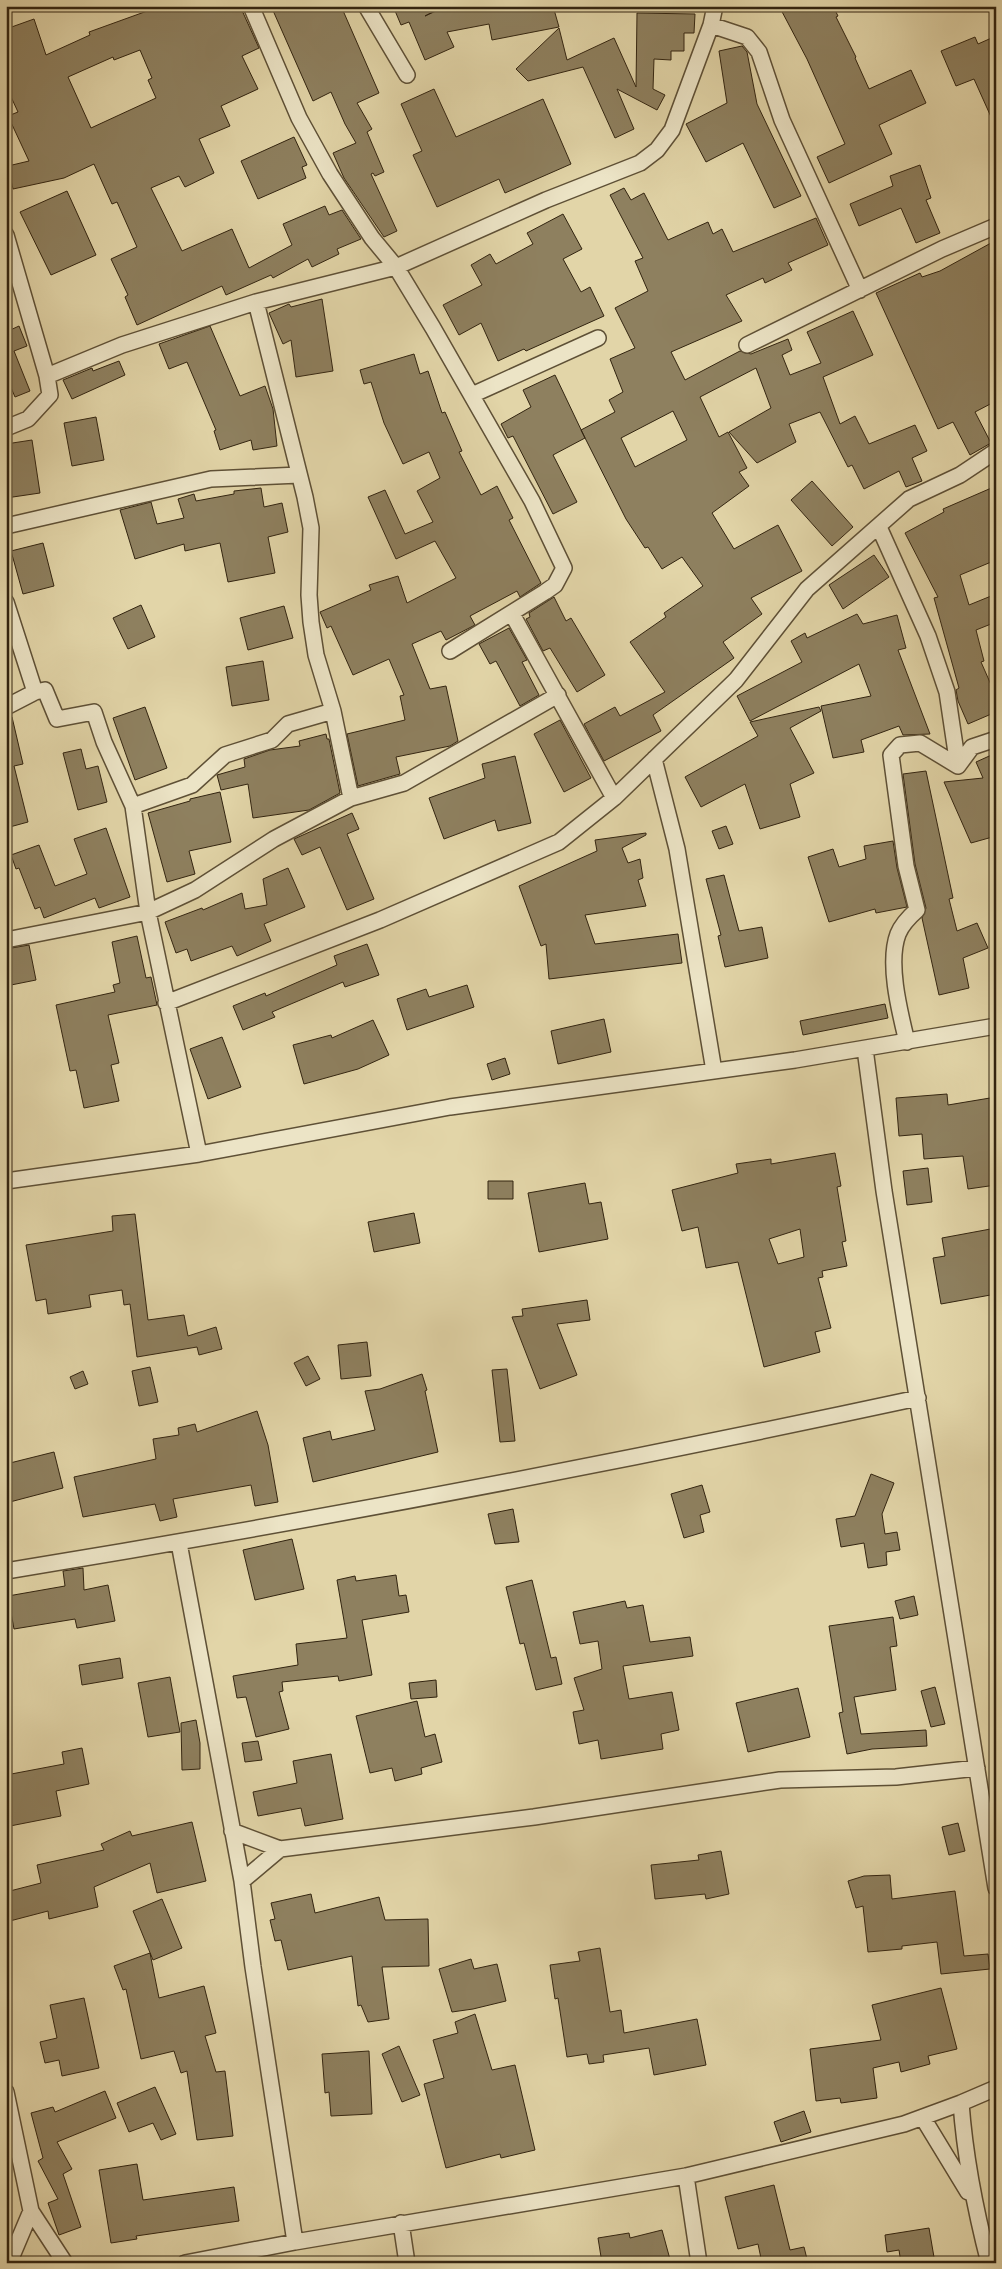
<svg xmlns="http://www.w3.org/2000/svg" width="1002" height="2269" font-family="'Libre Caslon Text',serif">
<rect width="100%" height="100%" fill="#e2d5a8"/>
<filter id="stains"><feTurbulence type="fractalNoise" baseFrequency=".004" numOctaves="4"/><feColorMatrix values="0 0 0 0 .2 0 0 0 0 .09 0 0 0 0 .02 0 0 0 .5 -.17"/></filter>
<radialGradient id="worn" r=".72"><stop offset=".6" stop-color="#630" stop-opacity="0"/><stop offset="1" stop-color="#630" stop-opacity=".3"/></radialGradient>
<path fill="#8e805f" stroke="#322410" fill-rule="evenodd" d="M161,6H240L259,48L242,56L258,89L221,106L230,126L199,139L214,173L185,187L179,176L151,188L182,251L232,229L249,268L292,245L283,224L325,206L329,215L342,210L361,239L337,249L339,254L312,267L308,259L273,278L271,275L226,295L222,286L137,325L125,297L128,295L111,259L137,247L117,202L112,204L94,164L64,178L13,189L8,166L29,161L8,116L18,112L6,86V29L34,19L46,55L90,35L89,32ZM140,50L152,78L148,80L156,98L91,128L68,77L113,57L114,60Z
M271,6H341L379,93L357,103L372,129L367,132L384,172L375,176L373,173L371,174L397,231L384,237L344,178L333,153L356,143L345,124L331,92L313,101Z
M393,6H444L425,16L447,6H518V11L537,6H553L559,27L492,40L489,24L447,32L454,47L425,60L409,22L401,25Z
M779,6H833L838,16L836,17L856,57L855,58L869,89L911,70L926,103L879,125L892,154L829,183L817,157L845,144L807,59Z
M637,13L695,14L694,33H684V51H671V60L654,59L653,89L665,95L657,110L617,89L634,129L615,138L583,67L528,81L516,69L559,28L567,60L614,38L636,87Z
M996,36V128L974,79L956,86L941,51L975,37L978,44Z
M742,46L747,52L757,104L801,196L774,208L743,143L706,162L686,124L727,103L719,51Z
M434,89L456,137L543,99L571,164L505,193L499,179L437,207L413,155L422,151L401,104Z
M294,137L307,165L302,167L306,178L258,199L241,161Z
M920,165L931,198L926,200L940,233L916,243L901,208L859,226L850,204L893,186L890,176Z
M624,188L631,200L644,193L668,240L708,222L713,234L722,229L733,252L816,218L828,245L788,263L792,270L765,283L763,278L726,295L742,321L671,352L685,380L740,351L751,354L788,339L792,350L782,355L790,375L821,363L807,332L853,311L873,355L823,377L840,424L855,416L869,444L915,425L927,451L912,458L922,481L906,487L899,471L864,489L852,465L848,467L820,412L789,424L796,442L757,463L729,432L771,408L756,368L700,397L719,437L728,432L747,468L739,472L749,486L712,513L734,549L778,525L802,571L751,598L762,614L723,642L734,658L653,715L661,731L604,761L584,724L615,707L620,716L665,692L630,642L666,617L664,613L703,586L682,557L662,569L648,547L645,548L626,519L581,430L615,412L609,400L623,392L610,359L635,348L615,308L648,291L635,261L643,258L610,195ZM673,411L687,440L635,467L621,438Z
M67,191L96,255L51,275L20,212Z
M563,214L582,249L563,259L581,292L590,287L604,316L526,351L524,349L498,361L481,323L459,335L443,305L482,285L471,265L490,254L496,264L533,244L527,233Z
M991,243L996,252V401L975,412L991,443L970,455L953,422L938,429L876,293L920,273L922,277L940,271Z
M322,299L333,371L296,377L291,340L283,344L269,313L289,304L291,307Z
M19,326L27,346L14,351L30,391L15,397L6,376V332Z
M210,326L240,396L265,386L273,409L277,446L253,450L251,440L220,450L214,431L216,430L187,362L169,369L159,344Z
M414,354L420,374L428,371L442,413L445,412L462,451L459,452L481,495L497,486L513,518L509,520L541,583L520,597L517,591L470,616L475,625L446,640L441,631L412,644L430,689L446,686L458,741L450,746L396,757L400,774L358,786L347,734L405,720L400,696L404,695L389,659L353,675L331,626L327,628L320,612L371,590L369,585L398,576L407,603L456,578L435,541L396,559L368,497L385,490L405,534L433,522L417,491L440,478L429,452L403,464L384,423L371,382L364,384L360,370Z
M119,361L125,375L72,399L63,380L92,368L93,371Z
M555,375L585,438L553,455L577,502L553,514L513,436L508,438L501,424L531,407L523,390Z
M96,417L104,460L72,466L64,423Z
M32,440L40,493L6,498V444Z
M812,481L853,527L832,546L791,500Z
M996,486V560L960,575L969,605L996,594V622L976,630L984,661L981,662L996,696V712L968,724L958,701L956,690L959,688L934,598L938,597L905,533L944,512L943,509Z
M261,488L264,507L282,503L288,532L268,537L275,573L228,582L220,543L185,551L184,544L135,559L120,510L151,502L157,524L184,518L178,499L194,494L196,501L234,494V491Z
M43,543L54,586L23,594L11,551Z
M874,555L889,577L843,609L829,585Z
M554,597L566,621L571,618L605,675L577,692L550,648L543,651L526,619L530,617L529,613Z
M141,605L155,637L128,649L113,618Z
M284,606L293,638L248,650L240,618Z
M857,614L863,624L897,615L906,648L898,650L930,734L903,735L899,726L861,740L864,752L833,758L821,706L871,696L859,664L750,721L737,696L802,662L791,641L805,633L807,638Z
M509,628L527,660L522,662L539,695L520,706L496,661L490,664L479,644Z
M263,661L269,700L232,706L226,667Z
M145,707L167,768L135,780L113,718Z
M819,707L821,711L790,728L814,773L790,784L800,817L760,829L745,784L701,807L685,777L758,736L750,722Z
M6,717H12L23,764L14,766L28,822L6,828Z
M560,720L591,778L564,792L534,734Z
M326,734L327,739H329L340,793L309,810L253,818L248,784L221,790L217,775L245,767L244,759L270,750L300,746L299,741Z
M81,749L86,769L98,766L107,802L78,810L63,753Z
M996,753V836L971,843L944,782L983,778L976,762Z
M515,756L531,823L498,831L495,820L444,839L429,798L485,778L482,764Z
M926,771L953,898L949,899L957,931L977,923L988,948L963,958L969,988L939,995L922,918L926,908L915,864L903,774Z
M220,792L231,842L189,851L195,874L167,882L148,813L190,801V799Z
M352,813L359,829L347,834L374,899L347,910L320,847L302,855L294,839Z
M726,826L733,844L719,849L712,831Z
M106,828L130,897L99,908L95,898L44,918L40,907L35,909L19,868L16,869L11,855L39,845L55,886L87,874L74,839Z
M646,833V835L622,848L628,863L640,859L643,878L638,880L646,906L585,915L595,944L678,934L682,963L549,979L546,944L541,946L519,886L597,851L595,840Z
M893,841L897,868L907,907L876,913L875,909L829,922L808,857L833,849L839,867L866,859L864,846Z
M288,868L305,907L264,924L271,941L237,956L232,946L191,961L187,949L176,953L165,922L202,908L203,910L242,893L245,909L267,905L263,879Z
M724,875L739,931L762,927L768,958L725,967L718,936L721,935L706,879Z
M137,936L146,978L151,977L157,1005L108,1015L119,1063L111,1065L119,1101L84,1108L76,1070L70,1071L56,1005L115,992L113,985L120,983L112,942Z
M367,944L379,975L345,987L343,982L272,1012L275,1017L243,1030L233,1006L265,993L266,996L337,965L334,956Z
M29,945L36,980L6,986V949Z
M467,985L474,1007L407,1030L397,999L426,989L429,997Z
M885,1004L888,1018L803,1035L800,1021Z
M604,1019L611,1052L558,1064L551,1031Z
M373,1020L389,1055L358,1069L304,1084L293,1045L331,1035L332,1038Z
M222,1037L241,1087L208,1099L190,1049Z
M505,1058L510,1074L492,1080L487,1064Z
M947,1094L948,1105L996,1097V1185L968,1189L963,1156L924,1159L922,1134L899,1136L896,1098Z
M835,1153L841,1186L837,1187L846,1241L842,1242L847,1266L822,1271L823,1277L818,1278L831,1328L815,1332L820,1352L764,1367L738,1262L706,1268L698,1227L682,1231L672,1190L738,1173L736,1164L771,1159V1164ZM800,1229L804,1257L778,1264L769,1239Z
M928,1168L932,1202L907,1205L903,1171Z
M488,1181H513V1199H488Z
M585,1183L589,1204L601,1202L608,1239L539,1252L528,1193Z
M414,1213L420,1243L374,1252L368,1222Z
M135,1214L148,1320L184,1315L188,1336L216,1327L222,1349L199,1355L197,1347L137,1357L130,1304L124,1305L122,1290L89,1295L91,1307L48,1314L46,1299L36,1301L26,1245L113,1231L112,1216Z
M996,1228V1294L941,1304L933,1258L945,1256L942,1238Z
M587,1300L590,1320L557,1324L577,1375L540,1389L512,1317L523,1316L522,1309Z
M367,1342L371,1376L341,1379L338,1345Z
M308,1356L320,1379L306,1386L294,1363Z
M150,1367L158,1402L139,1406L132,1371Z
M507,1369L515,1441L500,1442L492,1370Z
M83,1371L88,1384L75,1389L70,1377Z
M422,1374L427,1390L425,1391L438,1452L313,1482L303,1438L330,1431L332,1440L375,1430L365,1391L380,1389Z
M257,1411L268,1445L278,1502L255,1506L251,1485L173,1499L177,1517L160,1521L155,1504L83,1517L74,1477L156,1459L153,1439L179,1435L178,1428L195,1424L197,1432Z
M54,1452L63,1488L6,1503V1464Z
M871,1474L894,1483L882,1514L885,1534L897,1532L900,1550L886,1552L887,1565L868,1568L864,1543L841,1547L836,1519L855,1516Z
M702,1485L710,1512L700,1515L704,1532L684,1538L671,1494Z
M513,1509L519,1542L495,1544L488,1514Z
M292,1539L304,1589L255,1600L243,1550Z
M83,1568L84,1590L108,1585L115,1621L77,1628L75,1619L14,1629L8,1596L65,1586L63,1571Z
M396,1575L399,1596L406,1595L409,1612L362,1620L372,1675L339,1681L338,1676L282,1682L283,1691L279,1692L289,1729L256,1737L246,1697L237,1698L233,1676L298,1665L296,1644L347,1638L337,1580L355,1576L356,1581Z
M532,1580L551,1658L556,1657L562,1684L536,1690L524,1643L520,1644L506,1587Z
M914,1596L918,1615L900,1619L895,1601Z
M625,1601L627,1608L643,1605L650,1642L690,1637L693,1656L623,1666L629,1699L672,1692L679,1730L661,1734L663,1749L601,1759L598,1740L579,1744L573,1712L584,1710L574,1678L602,1669L598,1641L580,1644L573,1612Z
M893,1617L897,1646L890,1647L896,1690L854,1697L861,1734L926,1730L927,1746L872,1749L847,1754L839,1713L843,1712L829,1626Z
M120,1658L123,1678L82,1685L79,1665Z
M170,1677L180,1732L148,1737L138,1683Z
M436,1680L437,1697L411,1699L409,1683Z
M935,1687L945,1724L931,1727L921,1691Z
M798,1688L810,1737L748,1752L736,1703Z
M417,1701L425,1737L435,1734L442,1762L421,1768L422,1774L395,1781L392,1768L370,1773L356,1716Z
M196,1720L200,1743V1769L182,1770L181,1723Z
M258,1741L262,1760L245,1762L242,1743Z
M82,1748L89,1784L56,1791L61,1816L10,1826L6,1810V1775L64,1764L62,1752Z
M331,1754L343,1819L305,1826L301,1808L258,1816L253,1792L297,1783L293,1761Z
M192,1822L206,1881L157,1893L150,1863L94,1887L98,1907L49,1919L48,1911L6,1922V1892L41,1883L37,1865L104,1850L101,1844L130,1831L132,1836Z
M958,1823L965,1851L949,1855L942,1827Z
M721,1851L729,1894L706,1899L705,1894L655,1899L651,1865L699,1860L698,1855Z
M890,1875L892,1899L955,1891L964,1956L988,1954L990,1969L941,1974L937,1942L902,1946V1949L868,1952L863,1906L856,1908L848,1881L864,1876Z
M311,1894L315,1913L379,1897L385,1920L428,1919L429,1966L382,1967L389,2019L368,2022L361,2005L358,2006L352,1956L288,1970L281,1940L275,1941L270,1920L275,1919L271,1903Z
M162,1899L182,1948L153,1960L133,1911Z
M600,1948L610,2012L621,2010L624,2033L697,2019L706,2065L654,2075L649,2048L603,2055L604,2062L589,2064L587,2054L567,2057L558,1998L555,1999L550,1965L580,1961L578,1952Z
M150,1953L159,1998L204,1986L216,2033L205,2036L216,2072L225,2071L233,2136L197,2140L187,2071L181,2073L174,2051L141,2059L126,1989L123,1990L114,1966Z
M471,1959L474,1969L497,1964L506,2001L473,2009L452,2012L439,1969Z
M941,1988L957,2049L928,2056L930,2064L901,2072L899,2062L873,2068L877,2098L841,2103L840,2098L816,2101L810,2049L881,2040L872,2005Z
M84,1998L99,2068L62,2076L59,2060L45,2063L40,2042L57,2038L50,2005Z
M475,2014L492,2070L515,2065L535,2150L501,2158L500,2154L446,2168L424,2084L444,2078L433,2040L458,2033L455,2022Z
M399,2046L420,2095L402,2102L382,2054Z
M369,2051L372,2114L331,2116L329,2092L325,2093L322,2054Z
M155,2087L176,2134L161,2140L153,2123L129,2132L117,2103Z
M105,2091L116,2118L57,2142L72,2169L63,2174L81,2227L59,2235L48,2203L58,2199L38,2161L43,2158L31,2113L53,2107L55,2112Z
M804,2111L811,2132L781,2142L774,2122Z
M137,2164L143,2200L234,2187L239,2221L136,2236L137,2239L111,2243L99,2170Z
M774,2185L790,2250L804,2247L808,2263H762L758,2244L738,2249L725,2197Z
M929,2228L935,2263H901L899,2250L887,2252L885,2235Z
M662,2230L671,2263H602L598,2238L629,2233L630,2238Z"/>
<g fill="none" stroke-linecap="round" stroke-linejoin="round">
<defs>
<path id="minor" d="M251,6L299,118L330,174L372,238L396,267L433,328L532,501L564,568L555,585L545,592L450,651
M366,6L407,75
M711,25L747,37L759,52L782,120L860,290
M6,235L47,376L50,395L28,419L6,428
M256,302L305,497L311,528L309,595L311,622L316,655L333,711L351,798
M747,345L942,249L996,226
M47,376L122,345L256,302L396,267L546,200L640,163L657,150L672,130L711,25L715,6
M472,395L598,338
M6,526L211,479L299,475
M879,527L928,636L947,692L958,766
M6,602L35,692L45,690L57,719L94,712L104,742L133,806L148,912L199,1154
M512,614L614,798
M6,707L35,692
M654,759L677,849L714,1071
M958,766L972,747L996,739
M133,806L192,785L225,755L272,740L288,724L333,711
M6,940L148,912L195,890L274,839L351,798L404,783L558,695
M166,1003L380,920L559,842L614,798L736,680L807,589L909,499L960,475L996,451
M907,1042C900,1013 887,963 898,934C902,924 909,917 917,910L906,866L891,755L900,745L920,743L958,766
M865,1049L884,1191L996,1888
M6,1181L199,1154L450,1107L795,1060L996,1026
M179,1543L242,1881L253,1967L295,2242L185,2263
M6,1571C312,1521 616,1463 918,1398
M232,1831L280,1849L534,1817L780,1780L896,1777L977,1768
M242,1881L280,1849
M6,2092L31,2211L65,2263
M923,2118L968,2192
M686,2176L699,2263
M401,2223L407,2263
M295,2242L686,2176L904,2124L961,2103
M9,2263L31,2211
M989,2263C975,2209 965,2158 961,2103L996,2088"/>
</defs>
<use href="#minor" stroke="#5e5036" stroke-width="18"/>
<use href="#minor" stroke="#ece4c6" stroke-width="15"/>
</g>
<rect width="1002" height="2269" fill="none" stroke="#e2d5a8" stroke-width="25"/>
<rect x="8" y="8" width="987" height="2254" fill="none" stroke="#322410" stroke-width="2.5"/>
<rect x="12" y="12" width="977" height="2244" fill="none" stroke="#322410"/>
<rect width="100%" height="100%" filter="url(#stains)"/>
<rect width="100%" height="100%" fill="url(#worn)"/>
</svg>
